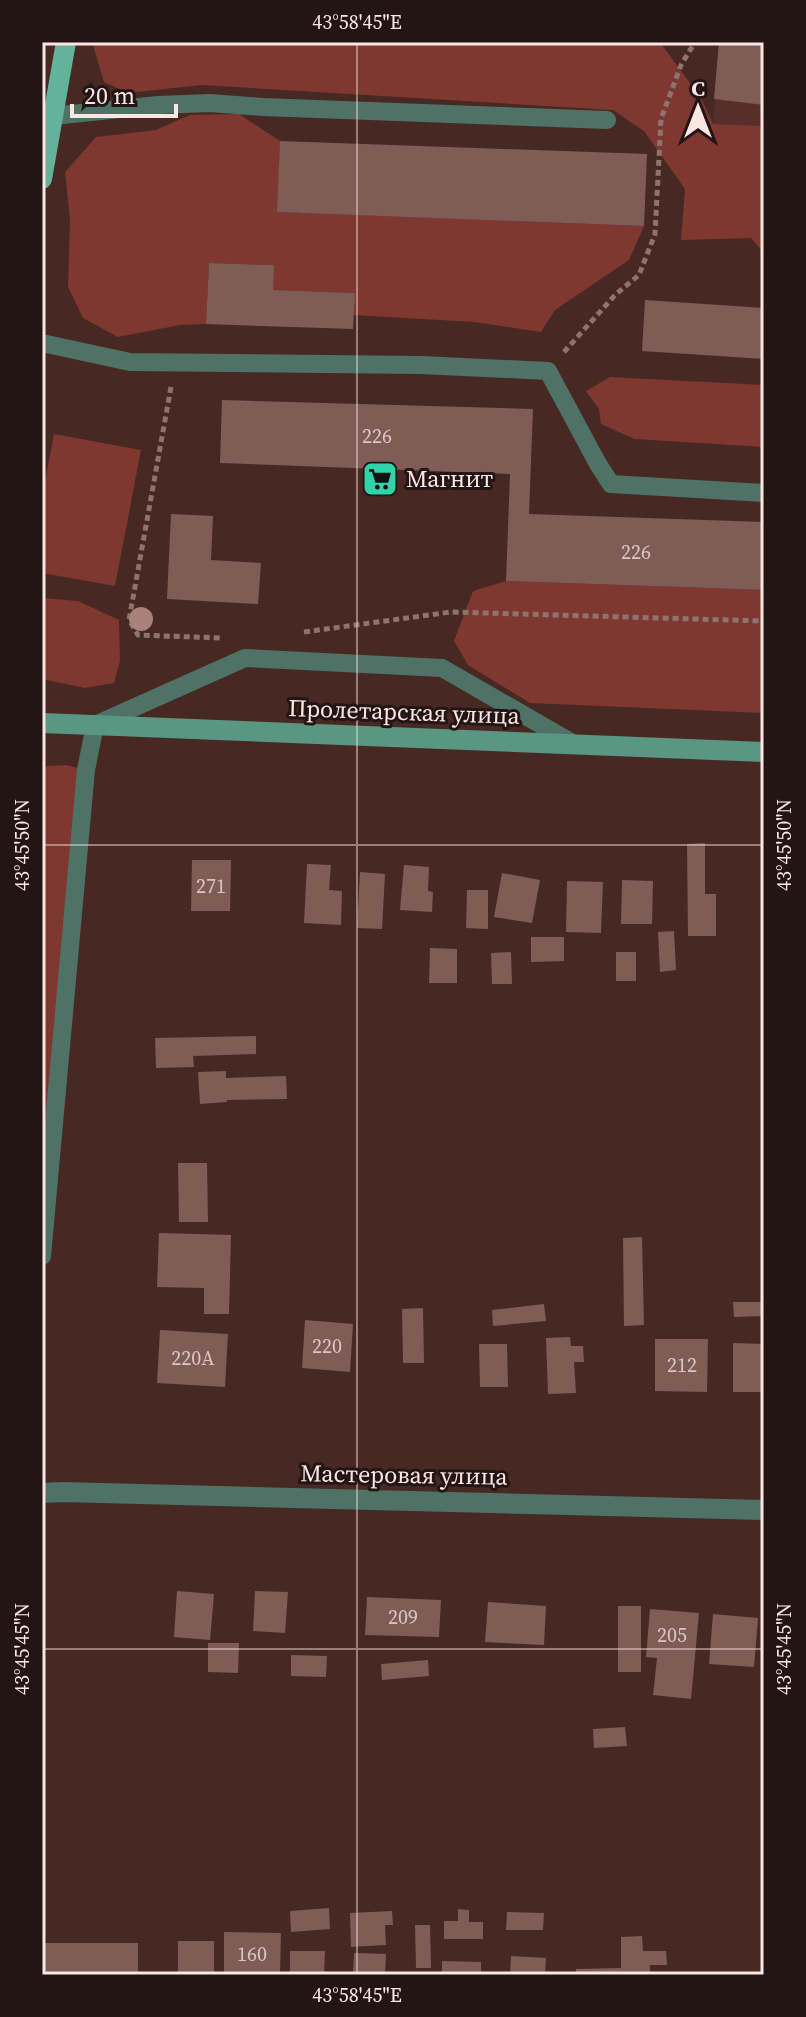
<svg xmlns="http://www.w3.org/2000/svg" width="806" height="2017" font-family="'Source Serif 4',serif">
<rect width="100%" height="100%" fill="#472823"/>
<path fill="#562f2a" d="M719,42H764V126L713,124Z"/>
<path fill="#7f3830" d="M92,42H662V45L701,98L713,124L764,126V253L751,238L681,240L685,189L644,131L613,110L201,85L128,93L104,82Z
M239,114L280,141L278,212L644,226L629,260L555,310L541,332L474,322L354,315V293L273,290V265L209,263L206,324L180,325L118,337L83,318L68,287L70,220L65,172L96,137L156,130L190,115Z
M610,377L764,385V447L635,439L601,424L599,409L586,391Z
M54,434L141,450L115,586L42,573V497Z
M506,581L764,590V713L530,703L468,665L454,641L473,591Z
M42,598L78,601L119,620L120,661L114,683L85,688L42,679Z
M66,765L86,770L42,1256V770L47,766Z"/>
<path fill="#805c57" d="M719,42H764V105L714,99Z
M280,141L647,154L644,226L277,212Z
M209,263L274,265L273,290L355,293L353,329L206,324Z
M645,300L764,308V359L642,351Z
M222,400L533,409L529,514L764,522V590L506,581L510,474L220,463Z
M171,514L213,516L211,560L261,563L258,604L167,599Z
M705,843V894H716V936H688L687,844Z
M192,860H231L230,911H191Z
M307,864L331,865L329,890L342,891L341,925L304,923Z
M404,865L429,867L428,891L433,892L432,912L400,910Z
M360,872L385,874L382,929L357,928Z
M502,873L540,880L532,923L494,917Z
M622,880L653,881L652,924H621Z
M567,881L603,882L601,933L566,932Z
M467,890H488V929L466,928Z
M674,931L676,970L660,972L658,932Z
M531,937H564V961L531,962Z
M430,948L457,949V983H429Z
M511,952L512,984H492L491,953Z
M616,952H636V981H616Z
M256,1036V1054L193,1056L194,1067L156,1068L155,1038Z
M226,1071V1078L286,1076L287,1099L227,1100V1102L200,1104L198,1072Z
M178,1163H207L208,1222H179Z
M159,1233L231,1235L229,1314H204V1288L157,1287Z
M642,1237L644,1325L624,1326L623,1238Z
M733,1302H764V1316L734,1317Z
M544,1304L546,1321L493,1326L492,1310Z
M423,1308L424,1363H403L402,1309Z
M305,1320L353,1324L350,1372L302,1368Z
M160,1330L228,1334L225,1387L157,1383Z
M570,1337L571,1346H583L584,1362H574L576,1393L548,1394L546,1338Z
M655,1339H708L707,1392L655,1391Z
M733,1343L764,1344V1392H733Z
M479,1344H507L508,1387H480Z
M177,1591L214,1594L210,1640L174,1637Z
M255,1591L288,1592L285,1633L253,1631Z
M367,1597L441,1600L439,1637L365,1635Z
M488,1602L546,1606L544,1645L485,1642Z
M618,1606H641V1672H618Z
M650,1609L699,1613L691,1699L653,1695L657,1658L646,1657Z
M713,1614L758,1618L754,1667L709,1664Z
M208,1643H239L238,1673L208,1672Z
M291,1655L327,1656L326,1677L291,1676Z
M428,1660L429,1676L382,1680L381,1664Z
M625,1727L627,1746L594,1748L593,1729Z
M329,1908L330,1929L291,1932L290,1911Z
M458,1909L469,1910V1922H483V1939H444V1921H458Z
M392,1911L393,1925H385L386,1945L351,1947L350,1913Z
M507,1912L544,1913L543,1930H506Z
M415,1925H430L431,1968H416Z
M224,1932L281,1933L280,1975H224Z
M642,1936L643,1951H666L667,1965H650V1975H576V1969L621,1968V1937Z
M178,1941H214V1975H178Z
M42,1943H138V1975H42Z
M290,1951H325L324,1975H290Z
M354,1953L386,1954L385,1975H353Z
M511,1956L546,1958L545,1975H510Z
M442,1961L481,1962V1975H442Z"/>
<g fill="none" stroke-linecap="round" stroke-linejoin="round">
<path stroke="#8e736e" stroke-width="5" stroke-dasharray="6 4" stroke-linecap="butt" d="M564,352L616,294L639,275L655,234L661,119L681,65L695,42
M171,387L129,620L138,635L222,638
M304,632L451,612L764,621"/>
<path stroke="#4e7366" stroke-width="18" d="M53,116L158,105L210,103L263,107L607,120
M42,343L130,362L421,365L548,371L598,464L611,484L764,493
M42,1256L86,770L95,725L245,658L442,668L576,745"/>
<path stroke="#4e7366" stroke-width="20" d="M42,1493L63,1492L764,1510"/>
<path stroke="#5a9783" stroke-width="20" d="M42,723L764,752"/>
<path stroke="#62b399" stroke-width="20" d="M42,179L66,42"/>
</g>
<circle fill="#a8817a" cx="141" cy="619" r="12"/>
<path fill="none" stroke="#fce6e3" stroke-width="2" stroke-opacity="0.45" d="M357,42V1975M42,845H764M42,1649H764"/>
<defs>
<symbol id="supermarket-square" viewBox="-11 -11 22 22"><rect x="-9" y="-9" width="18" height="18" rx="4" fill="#2fd4aa" stroke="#231513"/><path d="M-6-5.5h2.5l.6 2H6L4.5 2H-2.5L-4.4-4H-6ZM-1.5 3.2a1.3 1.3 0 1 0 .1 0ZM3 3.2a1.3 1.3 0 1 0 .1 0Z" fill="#111"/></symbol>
</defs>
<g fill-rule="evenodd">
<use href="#supermarket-square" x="360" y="459" width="40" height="40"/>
</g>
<g text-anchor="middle" stroke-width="6" stroke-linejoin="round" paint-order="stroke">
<g font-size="20" fill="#ddc4c0">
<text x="377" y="443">226</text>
<text x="636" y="559">226</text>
<text x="211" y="893">271</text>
<text x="327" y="1353">220</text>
<text x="193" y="1365">220А</text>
<text x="682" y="1372">212</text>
<text x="403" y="1624">209</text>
<text x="672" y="1642">205</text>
<text x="252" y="1961">160</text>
</g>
<g font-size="24" fill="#fce6e3" stroke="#231513" text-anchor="start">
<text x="406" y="487">Магнит</text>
</g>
<g font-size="24" fill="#fce6e3" stroke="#231513">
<text transform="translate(404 712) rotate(2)" y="8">Пролетарская улица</text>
<text transform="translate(404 1475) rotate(1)" y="8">Мастеровая улица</text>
</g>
</g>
<rect width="806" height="2017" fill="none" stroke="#231513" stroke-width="88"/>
<g transform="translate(698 108)" stroke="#231513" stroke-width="6" paint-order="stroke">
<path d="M0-6L14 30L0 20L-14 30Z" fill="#fce6e3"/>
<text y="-12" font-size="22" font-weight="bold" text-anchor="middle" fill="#fce6e3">С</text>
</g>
<path d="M72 104v12h104v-12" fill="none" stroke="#fce6e3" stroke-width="4"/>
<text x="84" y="104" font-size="24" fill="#fce6e3" stroke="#231513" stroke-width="6" paint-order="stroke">20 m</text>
<rect x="44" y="44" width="718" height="1929" fill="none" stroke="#fce6e3" stroke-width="3"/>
<g font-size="20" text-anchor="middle" fill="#fce6e3">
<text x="357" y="29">43°58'45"E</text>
<text transform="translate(22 845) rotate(-90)" y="7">43°45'50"N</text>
<text transform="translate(784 845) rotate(-90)" y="7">43°45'50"N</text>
<text transform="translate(22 1649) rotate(-90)" y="7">43°45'45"N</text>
<text transform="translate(784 1649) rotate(-90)" y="7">43°45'45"N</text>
<text x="357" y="2002">43°58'45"E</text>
</g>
</svg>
